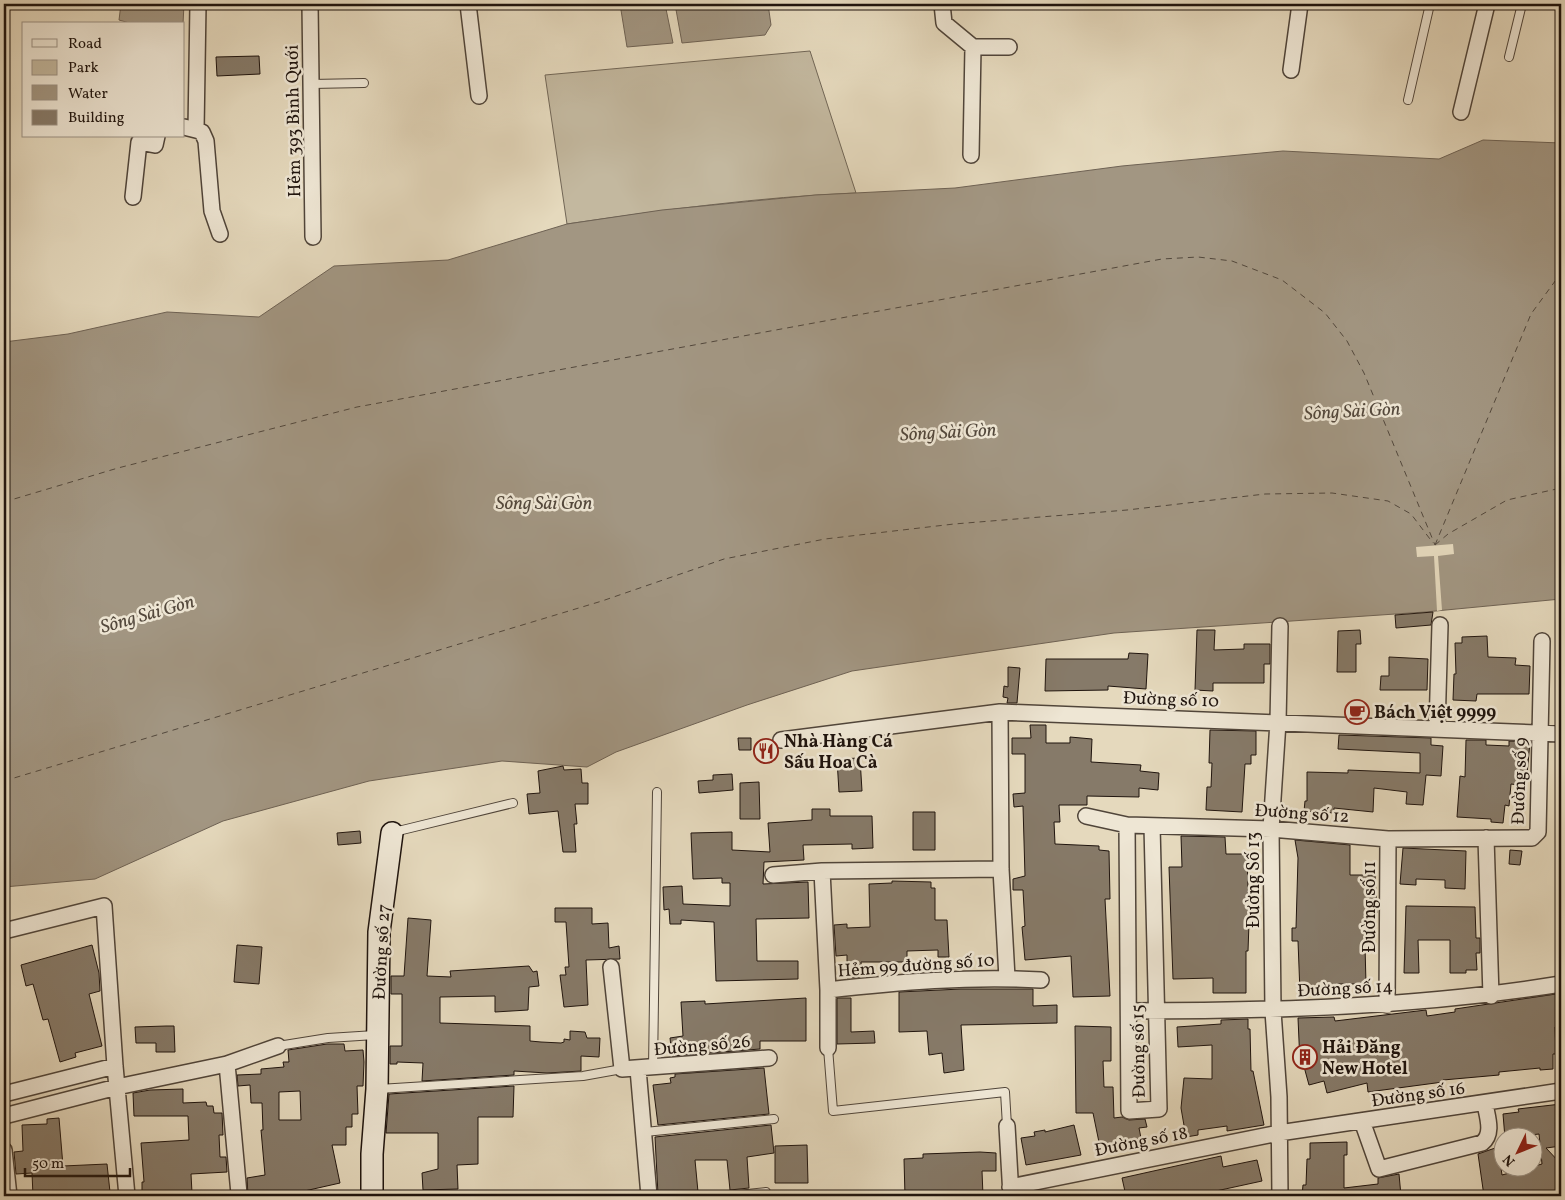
<svg xmlns="http://www.w3.org/2000/svg" width="1565" height="1200" font-family="Vollkorn,serif">
<rect width="100%" height="100%" fill="#e5d9bd"/>
<filter id="stains"><feTurbulence type="fractalNoise" baseFrequency=".004" numOctaves="4"/><feColorMatrix values="0 0 0 0 .2 0 0 0 0 .09 0 0 0 0 .02 0 0 0 .5 -.17"/></filter>
<radialGradient id="worn" r=".72"><stop offset=".6" stop-color="#630" stop-opacity="0"/><stop offset="1" stop-color="#630" stop-opacity=".3"/></radialGradient>
<path fill="#c3b89f" stroke="#716656" d="M810,51L856,193C759,197 663,210 567,224L545,75Z"/>
<path fill="#a29682" stroke="#6e6254" d="M121,4H184L183,24H133L119,20Z
M620,4H665L673,43L627,47Z
M675,4H768L771,25L765,35L682,43Z
M1483,140L1561,143V599L1425,612L1114,633L852,671L747,705L616,752L587,767L502,761L369,781L223,821L95,879L4,887V342L68,334L167,312L259,317L334,266L448,260L567,224L662,210L815,195L955,188L1122,166L1283,151L1439,159Z"/>
<path fill="#e5d9bd" d="M1453,544L1454,554L1438,556L1442,610L1437,611L1434,556L1417,557L1416,547Z"/>
<g fill="none" stroke-linecap="round" stroke-linejoin="round">
<path stroke="#53483c" stroke-width="1" stroke-dasharray="6 5" stroke-linecap="butt" d="M4,502L118,468L357,407L1162,259L1198,257L1232,261L1282,280L1325,313L1347,341L1364,373L1435,545
M1435,545L1531,314L1561,273
M1435,545L1448,534L1507,500L1561,488
M4,781L602,601L724,559L825,539L954,524L1127,510L1265,494L1332,493L1388,501L1411,514L1433,543"/>
</g>
<path fill="#867a69" stroke="#1f140e" fill-rule="evenodd" d="M259,56L260,74L217,76L216,57Z
M1433,612L1431,625L1396,628L1395,615Z
M1197,630H1215L1214,650L1244,649V644H1270V664H1264V683H1213V691L1195,690Z
M1360,630L1361,644H1356V672H1337L1338,631Z
M1487,636L1488,657L1516,658L1515,665L1530,666L1529,694H1477L1476,701L1453,700L1454,674H1456L1455,643H1462V637Z
M1129,653L1148,654L1146,689L1108,686V690L1045,691L1046,659H1128Z
M1389,657L1428,659L1427,690H1380L1381,676H1389Z
M1008,667L1020,668L1017,703H1007L1008,698L1003,697L1004,686L1008,687Z
M1030,725H1046V743H1070V737L1092,739L1091,762L1141,765L1140,771L1159,773L1158,790L1139,788V797L1087,796V805H1059L1060,822H1054L1055,844L1099,846V850L1109,851L1110,899H1105L1110,996L1073,997L1071,956L1025,960L1022,927L1025,926L1023,890H1013V879L1025,876L1023,806L1014,807L1013,794L1025,793V754H1012V738H1031Z
M1210,730L1256,731V755H1251V764H1245L1242,812L1206,810L1207,787H1211L1212,763H1209Z
M1339,735L1431,738V745L1443,746L1441,776L1426,775L1423,805L1406,804L1407,792L1374,788L1373,812L1334,808V813L1304,811L1305,801H1307V772L1348,773V770L1420,773V753L1338,749Z
M738,738H751V750H739Z
M1466,740H1486V745L1509,746V741L1530,742L1526,786L1511,784L1509,806L1505,805L1503,823L1491,822V819L1457,817L1460,776L1465,777Z
M860,758L862,791L839,792L837,759Z
M563,766L564,770L581,769L582,783H588V804H575L577,824H574L576,852H563L558,811L529,814L527,794L540,793L538,771Z
M732,774L733,790L699,793L698,781L713,780V775Z
M759,782L760,819H740V783Z
M812,809H830V816H872L873,848L852,849V844L803,845L804,860L764,862L763,884L808,882L809,918L756,919L757,961H798V979L716,981L714,922L681,920V924H670L669,909L664,910L663,887L682,886L683,904L730,906V883H722V878L693,879L691,833L732,832V850L770,852L768,823L812,820Z
M913,812H935V850H913Z
M360,831L361,843L338,845L337,833Z
M1181,836L1225,837L1226,854H1247L1249,923L1248,951H1246V993H1213V978L1173,979L1169,867H1182Z
M1295,840L1350,845V875H1375L1377,913H1371L1370,946H1365L1366,984H1337V992L1300,993L1298,941H1292V928H1296L1298,858Z
M1403,848L1466,851L1465,889L1445,888V880L1416,879V885L1400,884Z
M1510,850L1522,851L1520,865L1509,864Z
M892,881L931,882V888H935V920H947L949,957H938V950L907,951V962H861L862,977L847,978V955L836,956L834,925L847,924V928L870,927L869,884L892,883Z
M1406,906L1475,907L1476,938H1480V953H1476L1477,970H1466V973H1450V940H1418L1419,973H1404Z
M555,908H592V924L608,923L609,948L619,946L620,959L586,960L588,1005L564,1007L560,975H566L565,967H569L566,922H555Z
M408,918L431,920L427,976L451,977L450,971L529,966L533,972L537,971L539,986L529,987L528,1010L495,1012V996L440,997V1023L530,1026V1041L541,1042L561,1043L564,1042V1039L570,1040V1031L585,1032L587,1038H600L599,1057L581,1056V1071L547,1073L514,1071V1075L422,1081L423,1063L397,1062V1064H390V1046H402V994H391V976H404Z
M92,945L99,973L100,991L89,994L102,1046L75,1053L76,1057L60,1062L48,1019L43,1020L33,984L26,986L21,965Z
M237,945L262,947L259,984L234,982Z
M961,989H1033V1006L1057,1005V1023L961,1025L964,1070L944,1073L942,1053L929,1055L927,1031L899,1032V992Z
M1556,994L1561,1026L1555,1027L1556,1054H1553V1069L1540,1070V1068L1499,1072V1075L1443,1080V1082L1368,1092L1367,1083L1327,1093L1324,1081L1309,1085L1303,1063H1300L1298,1018L1334,1017L1335,1021L1426,1010L1427,1016L1455,1012V1009Z
M806,998V1041H760V1049L672,1056L670,1038L683,1036L681,1002L705,1001V1004Z
M837,998H851V1032L874,1031L875,1043L837,1044Z
M1248,1019V1029H1250L1251,1071H1253L1264,1125L1227,1131V1126L1198,1130V1135L1186,1137L1181,1108L1184,1078L1212,1079V1045L1178,1047L1177,1027L1221,1024V1020Z
M166,1026H174L175,1052H156V1043H136L135,1027Z
M1075,1026L1111,1027V1061H1103L1104,1087H1113L1114,1118L1122,1117L1129,1120L1145,1119L1147,1127L1139,1128L1141,1138L1114,1143L1115,1149L1101,1152L1093,1113H1076Z
M327,1044H344L345,1051L363,1050L364,1062L363,1086H357L358,1114H352V1127H346V1145H332L340,1183L300,1192L296,1193V1196H248L247,1178L265,1175L261,1130H263L262,1103H251L250,1085L238,1086L237,1075L261,1074V1069L284,1067L283,1062H289L288,1050ZM300,1091L301,1120H279V1092Z
M764,1068L769,1114L658,1125L653,1085L671,1083L670,1078L675,1077V1074Z
M514,1086L513,1117H478V1164L457,1165L458,1189L423,1190L422,1173L438,1169V1133H386L389,1094Z
M183,1089V1103L206,1102L207,1106H213L214,1113H222L223,1135H219L220,1157H226L227,1172L191,1174L192,1193L142,1196V1182H144L141,1143L189,1140L188,1116H134L133,1093L150,1090Z
M1561,1104V1146L1546,1148L1561,1164V1191L1555,1194L1556,1196H1484L1478,1154L1498,1147L1502,1175L1542,1164L1539,1134L1505,1138L1503,1114L1519,1112L1518,1109Z
M59,1118L63,1166L107,1164L110,1192L33,1196L32,1173L16,1174L14,1152L23,1151L22,1125L47,1124V1119Z
M771,1125L774,1153L747,1157L749,1188L730,1190L727,1160H695L698,1192L658,1195L655,1137Z
M1074,1125L1081,1155L1026,1165L1021,1138L1035,1136L1034,1132L1045,1130V1132Z
M1347,1142V1155H1344V1188L1378,1184V1178L1399,1174L1401,1196H1302L1303,1185H1306L1307,1159H1310V1143Z
M807,1145L808,1183H775V1146Z
M980,1152L996,1153V1171H982L983,1196H905L904,1159L923,1158V1154Z
M1221,1156L1223,1167L1257,1160L1262,1181L1193,1196H1126L1122,1178Z"/>
<g fill="none" stroke-linecap="round" stroke-linejoin="round">
<defs>
<path id="lane" d="M1509,57L1522,4
M311,84L364,83
M1408,100L1430,4
M394,832L513,803
M278,1046L328,1038L375,1035
M828,1048L833,1111L1005,1092L1007,1126
M653,1068L657,792
M379,1089L583,1076L622,1069
M645,1132L774,1119
M728,1196L766,1192"/>
<path id="street" d="M310,4L313,237
M468,4L479,96
M942,4L944,23L973,47L971,155
M973,47H1009
M1291,70L1300,4
M1461,112L1487,4
M184,127L196,130L198,4
M196,130L202,132L206,141L212,211L220,234
M133,197L139,142L155,145L157,136
M1000,712L1001,869L1007,978
M1437,728L1440,625
M781,740L1000,712L1561,734
M1086,816L1127,825L1271,829L1388,839L1532,838L1538,832L1542,641
M1127,825L1129,1111L1159,1109L1152,826
M1486,838L1491,996
M822,871L828,990V1048
M773,875L822,871L1001,869
M4,931L104,906L115,1066L127,1196
M611,967L622,1069L769,1058
M828,990C898,982 970,976 1041,980
M1387,1005L1388,839
M1129,1011C1274,1011 1418,1007 1561,984
M227,1064L239,1194
M638,1069L649,1196
M4,1094L115,1066
M4,1116L117,1087L227,1064L278,1046
M1362,1121L1379,1169L1482,1143C1494,1134 1487,1116 1485,1104
M1007,1126L1011,1196
M4,1150L9,1196
M1010,1187L1279,1133L1561,1091
M1280,1196L1279,1097L1273,1011L1271,829L1278,722L1280,626"/>
<path id="secondary" d="M372,1196V1154L377,1089L379,932L392,833"/>
</defs>
<use href="#lane" stroke="#50453a" stroke-width="10"/>
<use href="#street" stroke="#50453a" stroke-width="18"/>
<use href="#secondary" stroke="#1f140e" stroke-width="24"/>
<use href="#lane" stroke="#eee6d4" stroke-width="8"/>
<use href="#street" stroke="#eee6d4" stroke-width="15"/>
<use href="#secondary" stroke="#eee6d4" stroke-width="21"/>
</g>
<defs>
<symbol id="cafe-ring" viewBox="-11 -11 22 22"><circle r="9.5" fill="#eee6d4" stroke="#8f2418" stroke-width="1.5"/><path d="M-5.5-4.5H6V0H3Q3 3.5 0 3.5H-2.5Q-5.5 3.5-5.5 0ZM3-3.2v2h1.7v-2ZM-6 4.5H4V6H-6Z" fill="#8f2418"/></symbol>
<symbol id="restaurant-ring" viewBox="-11 -11 22 22"><circle r="9.5" fill="#eee6d4" stroke="#8f2418" stroke-width="1.5"/><path d="M-5-6h1v4h1v-4h1v4h1v-4h1v5L-1.5 .5V6h-2V.5L-5-1ZM5-6V6H3V1.5H1.5Q1.5-4 5-6Z" fill="#8f2418"/></symbol>
<symbol id="building-ring" viewBox="-11 -11 22 22"><circle r="9.5" fill="#eee6d4" stroke="#8f2418" stroke-width="1.5"/><path d="M-4-6H4V6H1V3H-1V6H-4ZM-2.5-4.3h1.7v1.8h-1.7ZM.8-4.3h1.7v1.8H.8ZM-2.5-1h1.7V.8h-1.7ZM.8-1h1.7V.8H.8Z" fill="#8f2418"/></symbol>
</defs>
<g fill-rule="evenodd">
<use href="#cafe-ring" x="1343" y="698" width="28" height="28"/>
<use href="#restaurant-ring" x="752" y="737" width="28" height="28"/>
<use href="#building-ring" x="1291" y="1043" width="28" height="28"/>
</g>
<g text-anchor="middle" stroke-width="5" stroke-linejoin="round" paint-order="stroke">
<g font-size="18" fill="#1f140e" stroke="#eee6d4">
<text transform="translate(293 121) rotate(-91)" y="6">Hẻm 393 Bình Quới</text>
<text transform="translate(1171 699) rotate(2)" y="6">Đường số 10</text>
<text transform="translate(1519 781) rotate(-88)" y="6">Đường số 9</text>
<text transform="translate(1302 813) rotate(4)" y="6">Đường số 12</text>
<text transform="translate(1253 880) rotate(-90)" y="6">Đường Số 13</text>
<text transform="translate(1369 907) rotate(-90)" y="6">Đường số 11</text>
<text transform="translate(381 952) rotate(-87)" y="6">Đường số 27</text>
<text transform="translate(916 965) rotate(-4)" y="6">Hẻm 99 đường số 10</text>
<text transform="translate(1345 988) rotate(-3)" y="6">Đường số 14</text>
<text transform="translate(702 1045) rotate(-5)" y="6">Đường số 26</text>
<text transform="translate(1138 1051) rotate(-91)" y="6">Đường số 15</text>
<text transform="translate(1418 1094) rotate(-8)" y="6">Đường số 16</text>
<text transform="translate(1141 1141) rotate(-11)" y="6">Đường số 18</text>
</g>
<g font-size="18" font-weight="bold" fill="#1f140e" stroke="#eee6d4" text-anchor="start">
<text x="1374" y="718">Bách Việt 9999</text>
<text x="784" y="747">Nhà Hàng Cá<tspan x="784" dy="21">Sấu Hoa Cà</tspan></text>
<text x="1322" y="1053">Hải Đăng<tspan x="1322" dy="21">New Hotel</tspan></text>
</g>
<g font-size="19" font-style="italic" fill="#53483c" stroke="#eee6d4">
<text transform="translate(1352 410) rotate(-3)" y="7">Sông Sài Gòn</text>
<text transform="translate(948 431) rotate(-3)" y="7">Sông Sài Gòn</text>
<text x="544" y="509">Sông Sài Gòn</text>
<text transform="translate(147 613) rotate(-16)" y="7">Sông Sài Gòn</text>
</g>
</g>
<rect width="1565" height="1200" fill="none" stroke="#e5d9bd" stroke-width="20"/>
<rect x="5" y="5" width="1555" height="1190" fill="none" stroke="#1f140e" stroke-width="2.5"/>
<rect x="10" y="10" width="1545" height="1180" fill="none" stroke="#1f140e"/>
<rect x="22" y="22" width="162" height="115" fill="#eee6d4" stroke="#9b9285"/>
<rect x="32" y="39" width="25" height="8" fill="#eee6d4" stroke="#9b9285"/>
<text x="68" y="48" font-size="15" fill="#1f140e">Road</text>
<rect x="32" y="60" width="25" height="15" fill="#c3b89f" stroke="#9b9285"/>
<text x="68" y="72" font-size="15" fill="#1f140e">Park</text>
<rect x="32" y="85" width="25" height="15" fill="#a29682" stroke="#9b9285"/>
<text x="68" y="98" font-size="15" fill="#1f140e">Water</text>
<rect x="32" y="110" width="25" height="15" fill="#867a69" stroke="#9b9285"/>
<text x="68" y="122" font-size="15" fill="#1f140e">Building</text>
<g transform="translate(1518 1152) rotate(227)"><circle r="24" fill="#eee6d4" stroke="#9b9285"/>
<path d="M0-4L9 19L0 12L-9 19Z" fill="#8f2418"/>
<text y="-8" font-size="14" font-weight="bold" text-anchor="middle" fill="#1f140e">N</text>
</g>
<path d="M25 1168v8h105v-8" fill="none" stroke="#1f140e" stroke-width="2.5"/>
<text x="32" y="1168" font-size="15" fill="#1f140e" stroke="#eee6d4" stroke-width="4" paint-order="stroke">50 m</text>
<rect width="100%" height="100%" filter="url(#stains)"/>
<rect width="100%" height="100%" fill="url(#worn)"/>
</svg>
